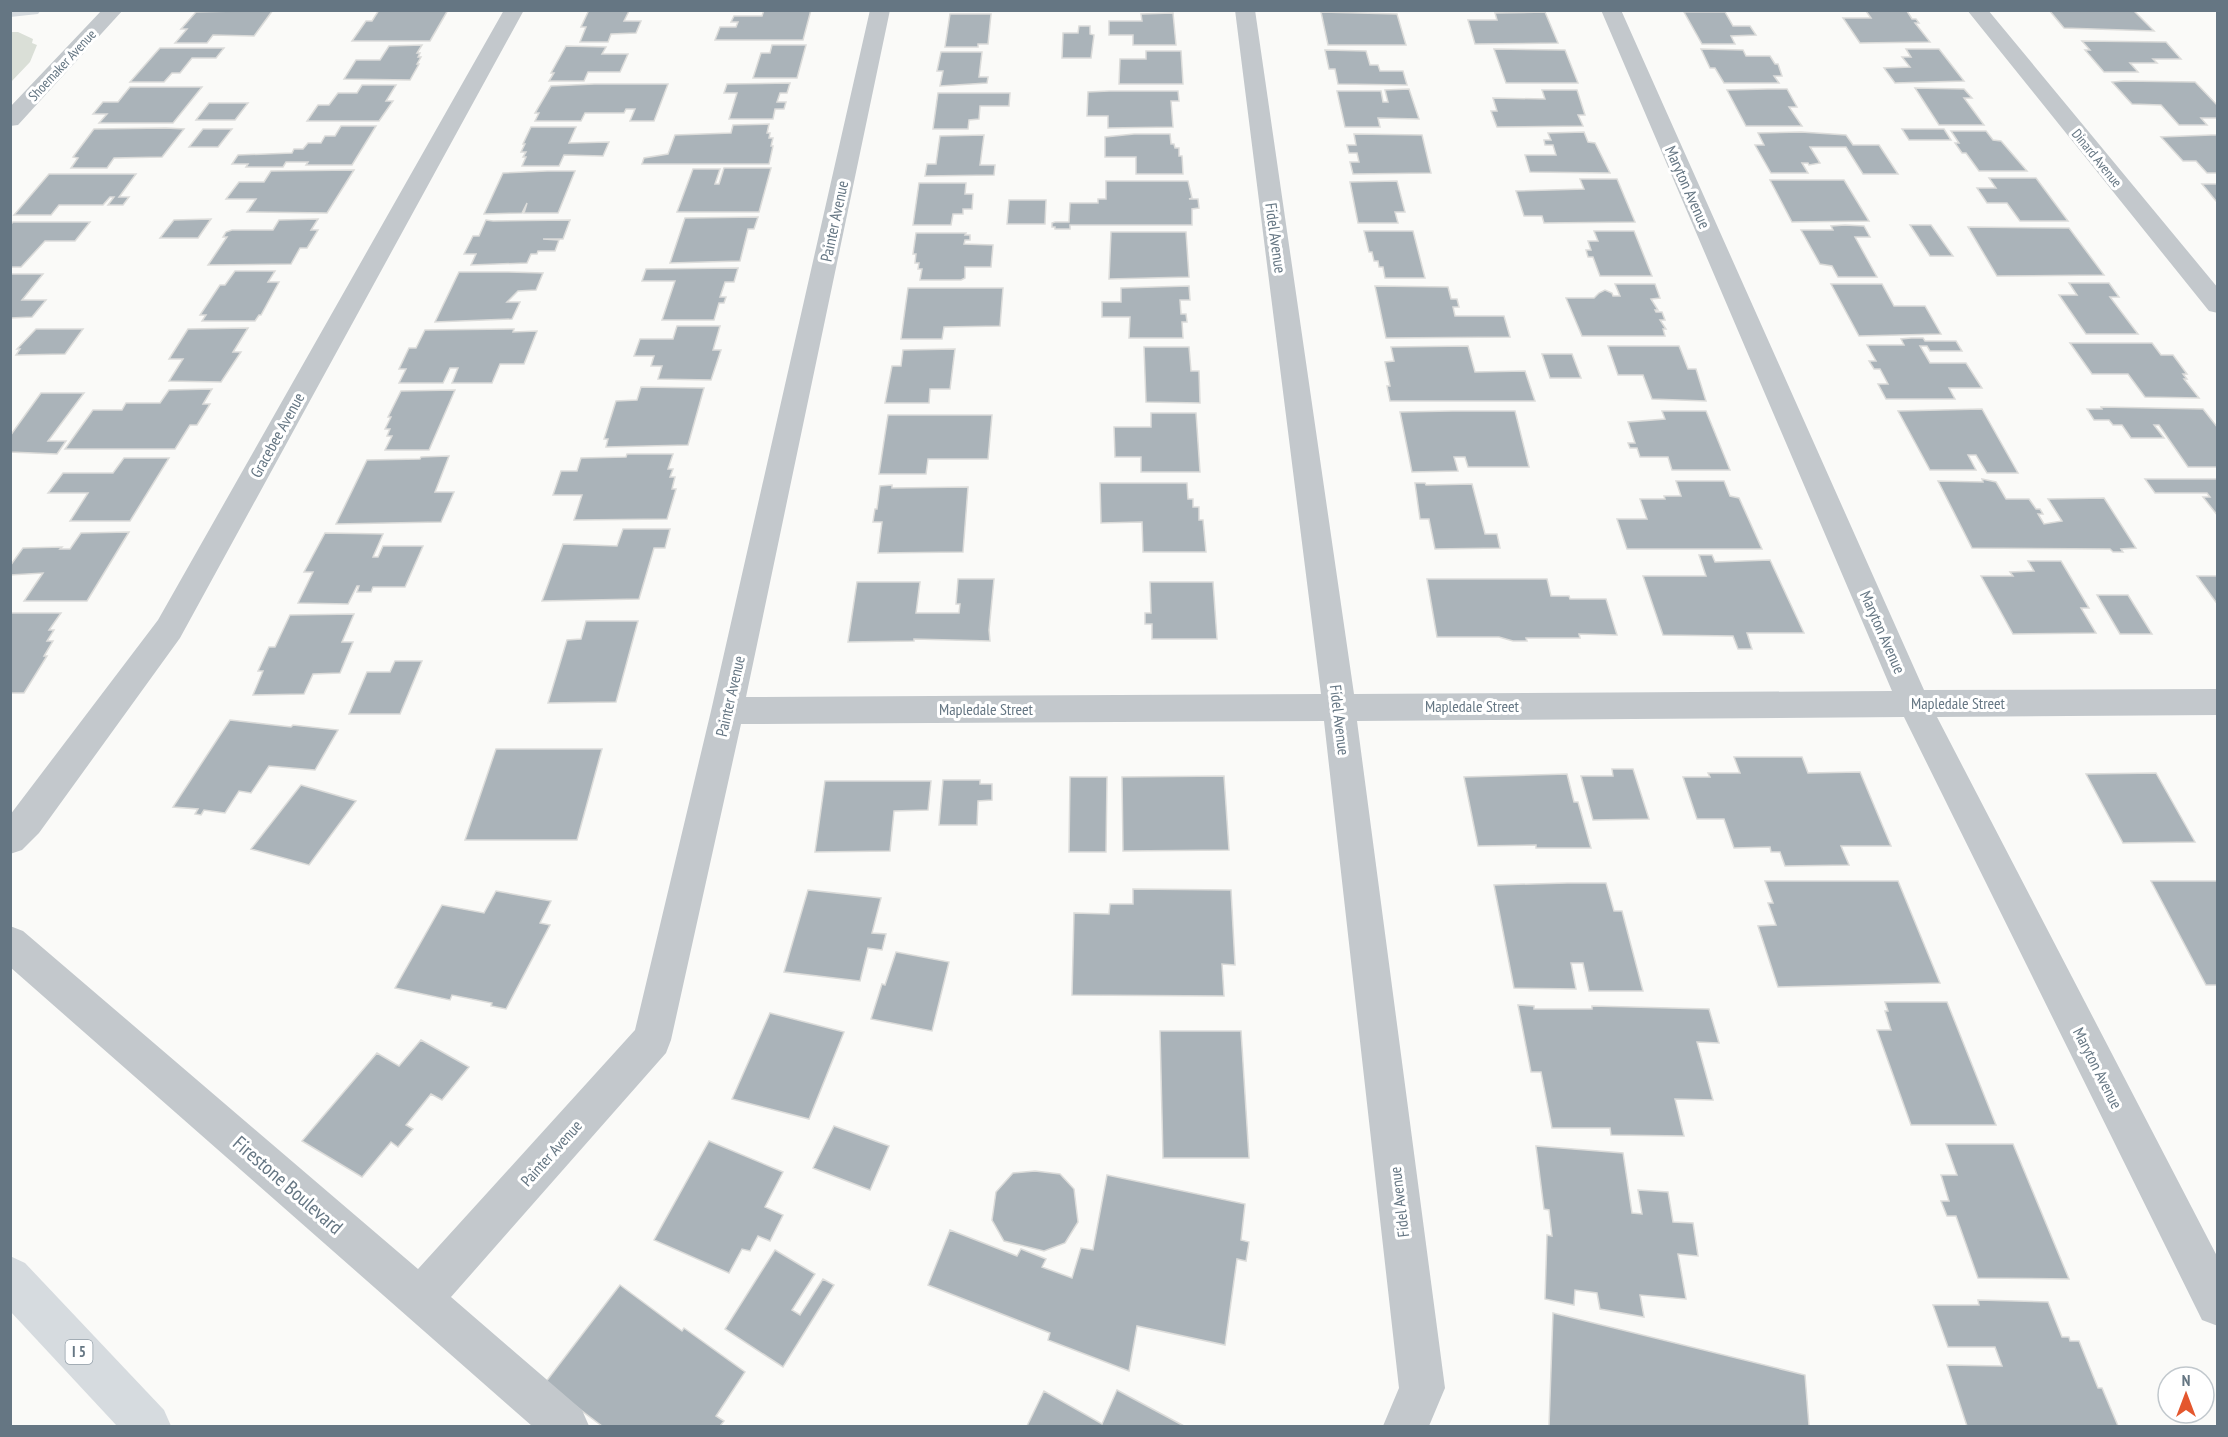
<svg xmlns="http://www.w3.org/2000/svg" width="2228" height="1437" font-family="'PT Sans Narrow',sans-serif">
<rect width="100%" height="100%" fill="#fafaf8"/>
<path fill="#dadfd7" d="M10,32H18L33,39L32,43L37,45L30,62L11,82Z"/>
<path fill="#aab3b9" stroke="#dcdcda" stroke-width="1.5" d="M273,10L254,36L213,35L207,43H175L187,29H181L196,12Z
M379,10H448L430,41H352L366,21H372Z
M589,10L629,11L624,21H641L636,33L611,34L608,42H580L586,27H581Z
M764,10H811L803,40H715L720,27H736L738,22H731L734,16H762Z
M2049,10H2133L2154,31L2064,28Z
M1866,11H1907L1912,19H1916L1919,23H1915L1930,42L1860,43L1843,18H1871Z
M1321,12L1397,14L1406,45H1328Z
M1545,12L1558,43L1475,44L1468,20H1497L1495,13Z
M1684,12H1725L1733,26H1750L1756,35L1731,36L1735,44H1702Z
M1173,13L1176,45H1133V35H1109V21H1142L1141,14Z
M950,14H991L988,44H978V47H945Z
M1079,26H1090V34L1094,35L1091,58H1062L1063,33H1078Z
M2082,41L2166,42L2181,59H2153L2157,63H2130L2138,72H2104L2085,50H2090Z
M422,45L417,53H420L418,57H421L417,64H419L410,80L344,79L356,60H380L389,46Z
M772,45H806L797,78H753L761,53H770Z
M566,46L606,47L602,54H628L620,72H588L584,81H549L554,73H551Z
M160,48H224L216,58H192L180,73H172L164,82H130Z
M1494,49L1565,50L1578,83H1506Z
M1701,49L1743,50L1746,56H1770L1775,64H1778L1782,76H1774L1779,83H1724L1715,68H1710Z
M1906,49H1939L1964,81L1895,83L1884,68L1910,67L1902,57H1911Z
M1325,50L1366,51L1370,65H1378L1380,71H1403L1407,85L1338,84L1335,69H1329Z
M1146,51H1181L1183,84H1119L1120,59H1146Z
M941,52H982L979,77H988L987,83L940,86L943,71H937Z
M2124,81L2195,82L2218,106V118H2201L2207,125H2179L2161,105L2132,104L2112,82Z
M790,83L787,93H780L777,102H786L784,109H775L773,119H729L737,93H724L727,84Z
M594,84H668L654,121H630L635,109H626L624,113H585L581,121H535L539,113H535L551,86Z
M362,85H396L386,101H393L379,121H307L318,105H329L338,93H357Z
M130,87H202L173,123H99L107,114H93L103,102H118Z
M1915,88L1964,89L1972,98H1964L1984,125H1939Z
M1409,89L1419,119L1378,118L1380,127H1345L1337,91H1381L1383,102H1388L1385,90Z
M1767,89H1787L1797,107H1789L1802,126H1746L1727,90Z
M1542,90H1577L1585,115H1578L1583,126L1497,127L1491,111H1497L1493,98L1545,99Z
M1109,91H1178L1179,101H1171L1173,127L1108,128V116H1087L1088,92Z
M938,93H1010L1009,106H980L979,119L969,120L968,129H933Z
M209,103H248L235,120H196Z
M769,124L767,133H770L769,138H773L771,146H773L769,164H642L644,158L668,154L675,135L731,133L733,125Z
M341,126H376L352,165H306L308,162H286L283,167H246L248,164H232L238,155L292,153L294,149H303L308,143H321L325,136H335Z
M531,127H576L569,143L609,142L603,156L564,155L559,166H522L526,157H523L526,152H521L525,144H523Z
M94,129L166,128L184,129L162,157L114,158L107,168H71L78,158L73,157Z
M203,129H232L218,147H189Z
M1902,129H1944L1951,140H1909Z
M1951,131H1986L1993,140L2001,141L2027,171H1979L1966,153H1962L1955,143H1959Z
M1584,132L1588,142L1595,143L1610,173L1530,172L1525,155H1556L1553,145H1545L1544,140H1551L1548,133Z
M1801,132L1846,135L1853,145H1879L1898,174H1863L1846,147H1810L1820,163L1809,165L1808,163H1802L1808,173H1771L1755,145H1764L1758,133Z
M1134,134H1170L1171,144H1174L1175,148H1179V156H1182L1183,174H1136V157H1105V137Z
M1354,134L1422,135L1431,173L1353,174L1350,162H1359L1357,153H1349L1347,145H1356Z
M984,135L980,165H995L994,175L925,176L927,164H936L940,136Z
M2211,135H2218V173H2207L2196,161H2183L2161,137Z
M724,168H771L759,212H677L693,169H720L715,184H719Z
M354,170L327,213L247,212L256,199H226L239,182H264L271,171Z
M547,171H575L558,213H524L527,203L522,213L484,214L503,173Z
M49,174H136L119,197H129L123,205H108L114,197H110L103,205H59L51,215H14Z
M1989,178H2036L2068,221H2020L2007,203H1987L1977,188H1996Z
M1580,179H1617L1635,222L1544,223L1542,216H1524L1516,191L1584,189Z
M1770,180H1844L1869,221L1792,222Z
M1106,181H1188L1192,198L1189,199H1198L1199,208L1192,209V225H1070V229H1055V227H1052V223L1055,222H1069L1070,203H1098V199H1106Z
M1397,181L1405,212H1395L1398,223H1358L1350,182Z
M919,183H966L965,194H973L972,209H963V214H953L951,225H913Z
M2202,184H2218V201H2216Z
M1009,200H1046L1045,224H1007Z
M758,217L754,229H748L740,261L670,263L685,218Z
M211,219L198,238H160L174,220Z
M318,219L311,230H318L307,248H300L291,264L208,265L227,237H223L226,232L232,230H273L279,220Z
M486,220L493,221L570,220L563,239H543L559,240L555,251H538L537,254H531L527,263L471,265L476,254H464L473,236H479Z
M13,222H90L75,241H45L21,267H10V225Z
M1845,225L1864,226L1870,237H1855L1877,277H1838L1832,266L1820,264L1801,230H1833L1831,226Z
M1910,225H1931L1953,256H1930Z
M1968,227L2069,228L2104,275L1997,276Z
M1364,231H1413L1425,278H1385L1383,267H1379L1378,261H1374L1372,252H1369Z
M1594,231H1634L1652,276H1600L1593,257H1588L1586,250H1591L1588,241H1598Z
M1111,232H1186L1189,277L1109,279Z
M916,233H966L965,235H970V240H965L964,244L993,245L991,267H965V278L961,280H920L922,269H918L919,263H915L916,254H913Z
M738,268L734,282H725L720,297H726L724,303H719L714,320H662L675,281H642L646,269Z
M235,271H275L268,282H279L261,315H259L255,321H202L206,315H200L220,285H225Z
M459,272H509L543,273L536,290L518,291L507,302H520L512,319L435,322Z
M10,274H43L22,300H46L32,317L10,318Z
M2069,283H2109L2119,297H2110L2138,334H2086L2059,295H2077Z
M1615,284H1655L1660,298L1651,299L1658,310H1655L1656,312H1662L1665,320H1660L1666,329H1663L1665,336H1582L1566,298H1594L1599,293L1605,290L1612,293L1613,296H1620Z
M1831,284H1882L1894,306H1925L1941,334L1859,336Z
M1189,286L1190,300H1180L1181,314H1186L1187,322H1182L1183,338H1129L1130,317H1102V302H1121V288Z
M1375,286L1448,287L1451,299H1457L1459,307H1453L1455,316H1504L1510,337L1386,338Z
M908,288H1003L1000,326L944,327L942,339H901Z
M677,326H720L713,350H721L711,380L658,379L662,366H651L654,356H634L640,339H673Z
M248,328L233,352H241L221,382L169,381L183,359H169L188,329Z
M36,329H83L65,354L16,355L20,349H17Z
M514,329L513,332L537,331L524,364H500L492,383H452L458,368H450L443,383H399L406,369H399L409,348H416L425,330Z
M1911,338H1923L1925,341H1956L1962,351H1930L1927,346H1920L1930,363H1966L1982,388H1949L1955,399H1886L1878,384H1888L1880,369H1874L1869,361H1876L1867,345H1904L1901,339Z
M2070,343H2152L2161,355H2173L2187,374H2183L2187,379H2184L2199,398L2145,397L2128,374H2092Z
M1468,346L1475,372L1525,371L1535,401H1390L1387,386H1390L1385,362L1394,361L1391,347Z
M1608,346H1679L1688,369H1696L1706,401L1652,399L1643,375H1618Z
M1144,347H1189L1191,371H1199L1200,403L1146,402Z
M955,349L950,389H930L929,403H885L892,366H901L903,350Z
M1542,354H1572L1581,378H1550Z
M641,387L704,388L688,445L606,447L608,439H604L616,401L637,400Z
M212,389L203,404H210L197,425H190L175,449H65L93,410H122L126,403H160L169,390Z
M455,390L429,450H385L392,436H387L390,429H385L391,417H388L401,391Z
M41,393H84L48,441H66L57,454L10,452V436Z
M2101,407L2203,409L2218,428V467H2188L2159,425H2154L2164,438H2131L2122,425H2113L2109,420H2094L2087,409H2102Z
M1982,409L2018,473H1987L1976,455H1968L1976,470H1930L1898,411Z
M1452,411H1515L1529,467H1468L1465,457H1454L1458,471L1412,472L1400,412Z
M1662,411H1706L1730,470H1672L1668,457H1640L1637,448H1630L1628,443H1635L1628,422L1665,419Z
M1151,413H1196L1200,472H1141V457H1115L1114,427H1151Z
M888,415H992L988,459H928L926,474H879Z
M627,454H673L668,469H673L670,477H675L672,489H676L667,519L574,520L582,495H553L561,471H577L581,458L626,457Z
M449,456L435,492H454L441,522L336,524L367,460L420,459L421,457Z
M124,458H169L130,521H70L88,493H48L63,473H113Z
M1982,479L1996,482L2006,499H2029L2036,509H2040L2043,514H2038L2044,524L2062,521L2048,499L2104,498L2136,548L2121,549L2123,552H2113L2110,549L1972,548L1938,481L1983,482Z
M2145,479H2218V516L2203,497H2210L2207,493H2155Z
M1676,481H1724L1730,496L1739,498L1762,549H1627L1617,519H1647L1640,499H1665L1664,496H1681Z
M1100,483H1187L1188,499H1193V507H1199V520H1203L1206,552H1143L1142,522L1101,523Z
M1415,483H1425L1426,485L1472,484L1485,534H1497L1500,548L1435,549L1429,519H1420Z
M892,485V488L968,487L963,552L878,553L882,522H873L875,509H877L880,486Z
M623,529H670L665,548H654L639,599L542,601L563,544L617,546Z
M129,532L87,601H24L43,573L10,575V566L23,548L62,547L60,549H70L81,533Z
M325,533L383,534L373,557H378L383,546H423L405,587H373L371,592H357L359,586H357L348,604L298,603L313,572H304Z
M1699,555H1712L1715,562L1770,560L1804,633H1747L1752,649H1738L1733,636L1663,635L1643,576H1706Z
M2028,561H2061L2089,608H2081L2096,633L2013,634L1981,576H2013L2010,572L2034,571Z
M2197,576H2218V605Z
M958,579H994L989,630L990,641L914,639V641L848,642L857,582H920L916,613H959L960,604H956Z
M1427,579H1547L1551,596H1569L1570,599H1606L1617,635L1579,634L1580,638H1526L1527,641H1513L1499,637H1437Z
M1150,582H1213L1217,639H1152V624H1145V613H1151Z
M2097,595H2128L2152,634H2120Z
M10,613H61L49,630H54L47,641H53L44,656H47L24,693H10Z
M354,614L342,642H353L340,673L313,674L304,694L253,695L263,671H258L269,647H275L290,615Z
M586,621H638L616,702L548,703L567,640L581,639Z
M395,661H422L400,714H349L367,672H390Z
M230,720L291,727L293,725L338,730L315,770L269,766L251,793L239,791L225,813L204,810L201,815L195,814L198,809L173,807Z
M496,749H602L577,840H465Z
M1734,757H1802L1808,773L1860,772L1891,846H1841L1849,865L1785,866L1780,852H1771L1770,847L1734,848L1724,819H1697L1683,777H1710L1708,773H1740Z
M1612,769H1633L1649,819L1593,820L1581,776H1613Z
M2156,773L2195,842L2123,843L2086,774Z
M1567,774L1574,802H1578L1591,848H1536V845L1478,846L1464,777Z
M1224,776L1229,850L1123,851L1122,777Z
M1070,777H1107L1106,852H1069Z
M943,780H980V784H992V800L978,801L977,825H939Z
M825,781H931L928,810L894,811L890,851L815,852Z
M301,785L356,801L309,865L251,849Z
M1765,881H1898L1940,983L1778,987L1758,926L1776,925L1768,903H1773Z
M2151,881H2218V985H2206Z
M1567,883H1606L1614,911H1622L1643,991H1589L1583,963H1571L1576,989L1514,988L1494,885Z
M1133,889L1231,890L1235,965L1222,964L1224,996L1072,995L1074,913L1109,914L1110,904H1133Z
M808,890L881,898L872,933L886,934L882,950L868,948L860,981L784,972Z
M496,891L551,901L540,923L550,925L506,1009L491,1006L492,1003L452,995L450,1000L395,988L442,905L484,913Z
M896,952L949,962L932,1031L871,1019L882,984L885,985Z
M1885,1002H1947L1996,1125H1911L1877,1030H1891L1885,1011H1888Z
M1518,1005L1534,1006V1009H1592V1006L1709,1009L1719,1043L1697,1042L1713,1100L1675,1099L1684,1136L1611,1135L1610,1128H1552L1541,1072H1531Z
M770,1013L844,1032L809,1119L732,1099Z
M1160,1031H1241L1249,1158H1163Z
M421,1040L469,1067L442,1100L431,1094L406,1125L413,1129L398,1147L391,1142L362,1177L302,1141L377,1053L399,1066Z
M834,1126L889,1146L870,1190L813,1168Z
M709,1141L783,1172L765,1207L783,1215L770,1241L758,1236L750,1251L742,1249L729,1273L654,1240Z
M1946,1144H2013L2069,1279L1978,1278L1956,1216H1947L1941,1201H1949L1941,1175H1957Z
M1536,1146L1623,1153L1632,1213L1642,1214L1638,1190L1668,1192L1673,1222L1693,1223L1698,1256L1678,1254L1686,1299L1640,1295L1644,1317L1600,1309L1597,1293L1575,1290L1574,1305L1545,1299L1547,1235L1552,1236L1549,1210L1544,1209Z
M1035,1171L1060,1174L1074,1189L1078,1222L1065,1243L1044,1251L1004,1241L992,1220L996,1192L1013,1173Z
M1107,1175L1245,1204L1241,1240L1249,1242L1246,1261L1237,1259L1225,1345L1137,1326L1129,1371L1048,1340L1050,1333L928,1285L950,1230L1017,1256L1021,1249L1046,1259L1042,1267L1072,1278L1081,1248L1093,1250Z
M775,1250L815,1274L792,1310L800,1315L823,1279L834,1285L783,1367L725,1329Z
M620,1285L682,1331L684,1328L745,1372L716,1416L724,1421L720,1426H602L545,1383Z
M1978,1300L2048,1302L2062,1337H2069L2070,1341H2079L2098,1388H2102L2118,1426H1967L1947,1365L2002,1366L1995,1347H1948L1933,1305H1979Z
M1553,1313L1805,1375L1809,1426H1549Z
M1117,1390L1184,1426H1027L1044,1391L1102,1424Z"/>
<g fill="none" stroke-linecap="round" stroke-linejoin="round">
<path fill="#c3c8cc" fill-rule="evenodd" d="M102,10H123L18,125L10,126V107Z
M504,10H524L180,638L39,833L22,850L10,854V815L158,620Z
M870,10H890L746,697L1321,694L1235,10H1255L1354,694L1892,691L1601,10H1621L1924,690L2218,689V715L1937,717L2218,1258V1326L2202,1320L1904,717L1357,721L1445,1388L1429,1426H1383L1399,1388L1324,721L741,724L671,1040L666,1053L451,1297L582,1410L589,1426H532L10,967V926L23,931L418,1269L635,1030L711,711Z
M1967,10H1988L2218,288V313L2209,311Z"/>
<path fill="#d6dbdf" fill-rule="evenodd" d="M10,10H41L38,14L10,17Z"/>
<path fill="#d6dbdf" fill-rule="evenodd" d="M10,1256L25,1263L164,1410L171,1426H117L10,1311Z"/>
</g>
<g text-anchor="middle" stroke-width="6" stroke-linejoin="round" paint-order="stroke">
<g font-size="14" fill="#657683" stroke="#fff">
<text transform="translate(62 65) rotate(-47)" y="5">Shoemaker Avenue</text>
<text transform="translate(2097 158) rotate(51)" y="5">Dinard Avenue</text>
</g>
<rect fill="#fff" stroke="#939fa8" stroke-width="1.5" x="65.5" y="1340" width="27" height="24" rx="4.5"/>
<g font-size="15" font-weight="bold" fill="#657683">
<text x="79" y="1357">I 5</text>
</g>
<g font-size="16" fill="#657683" stroke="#fff">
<text transform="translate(1688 187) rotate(66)" y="6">Maryton Avenue</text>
<text transform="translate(834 221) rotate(-78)" y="6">Painter Avenue</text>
<text transform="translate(1276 238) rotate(82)" y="6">Fidel Avenue</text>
<text transform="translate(277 435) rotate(-61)" y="6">Gracebee Avenue</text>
<text transform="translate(1883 632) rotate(66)" y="6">Maryton Avenue</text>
<text transform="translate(730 696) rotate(-77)" y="6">Painter Avenue</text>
<text x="1958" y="709">Mapledale Street</text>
<text x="1472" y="712">Mapledale Street</text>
<text x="986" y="715">Mapledale Street</text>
<text transform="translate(1340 720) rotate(83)" y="6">Fidel Avenue</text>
<text transform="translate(2098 1068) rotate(63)" y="6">Maryton Avenue</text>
<text transform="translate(551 1153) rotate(-48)" y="6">Painter Avenue</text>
<text transform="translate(1399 1202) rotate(-97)" y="6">Fidel Avenue</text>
</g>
<g font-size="20" fill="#657683" stroke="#fff">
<text transform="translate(288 1185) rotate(41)" y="7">Firestone Boulevard</text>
</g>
</g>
<rect width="2228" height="1437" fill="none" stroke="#657683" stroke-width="24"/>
<g transform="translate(2186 1395)"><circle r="28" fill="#ffffff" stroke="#c1c8cd" stroke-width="1.5"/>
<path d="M0-4.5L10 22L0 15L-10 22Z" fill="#e4572e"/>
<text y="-9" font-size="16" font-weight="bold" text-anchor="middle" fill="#657683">N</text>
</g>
</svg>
